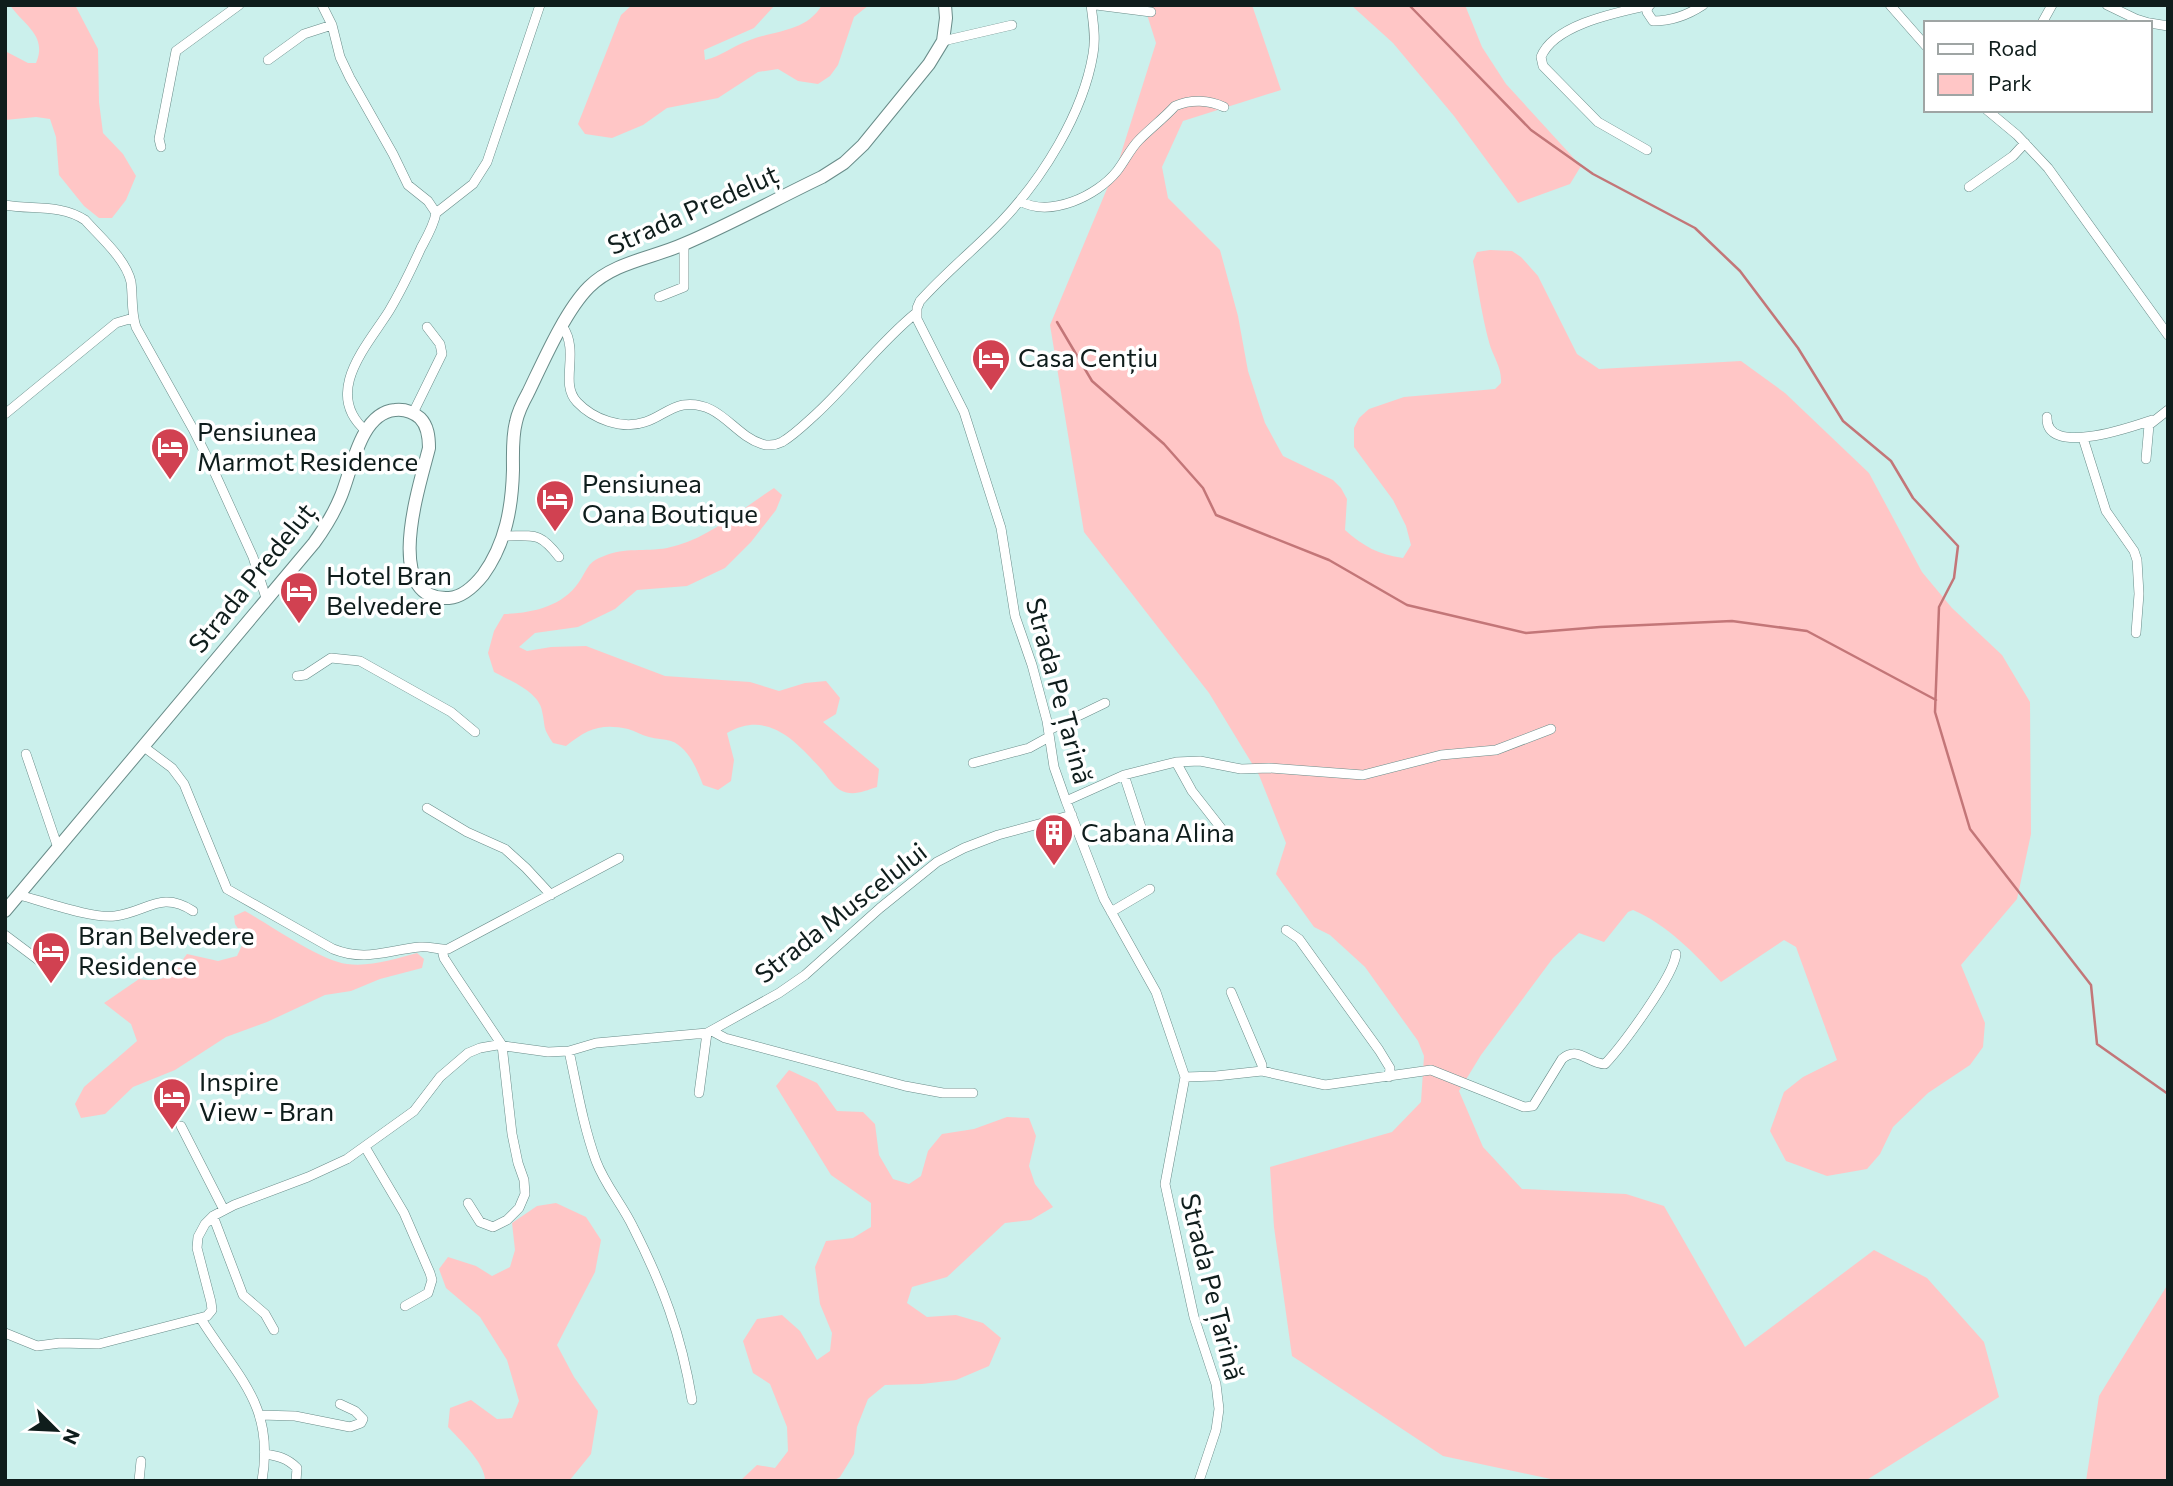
<svg xmlns="http://www.w3.org/2000/svg" width="2173" height="1486" font-family="Commissioner,sans-serif">
<rect width="100%" height="100%" fill="#cbf0ec"/>
<path fill="#ffc6c6" d="M10,5H75L98,49L99,102L103,133L123,154L136,176L126,200L112,218H99L84,206L59,175L56,137L50,119L36,117L5,120V51L28,63H36C48,35 23,25 10,5Z
M632,5H775L754,28L704,50L705,60C722,56 734,45 750,40C776,30 806,32 822,5H869L854,17L838,65L830,76L818,84L798,81L778,69L758,72L718,98L667,108L643,125L612,138L585,134L578,124L621,15Z
M1144,5H1252L1281,90L1183,121L1162,167L1168,198L1220,250L1238,316L1248,371L1265,423L1283,456L1333,480L1341,488L1347,499L1345,530C1363,546 1379,555 1403,558L1411,545L1406,526L1393,500L1354,447V428L1359,418L1369,409L1404,397L1495,389L1501,383C1502,367 1493,357 1489,342C1482,316 1478,288 1473,261L1477,252L1490,250L1512,251L1521,257L1538,276L1577,354L1599,369L1741,361L1785,393L1869,473L1922,572L1952,608L2002,655L2030,702L2031,834L2017,899L1961,965L1985,1023L1983,1047L1970,1065L1928,1093L1893,1127L1880,1154L1867,1169L1827,1176L1786,1161L1770,1131L1784,1092L1803,1077L1837,1060L1796,947L1784,940L1721,982C1695,954 1668,925 1633,910L1628,912L1604,942L1579,933L1553,958L1481,1055L1459,1091L1483,1147L1522,1189L1626,1194L1664,1206L1745,1347L1874,1250L1927,1278L1984,1342L1999,1397L1865,1481H1560L1443,1456L1292,1356L1274,1227L1270,1167L1392,1132L1421,1102L1424,1056L1418,1041L1365,967L1330,935L1314,927L1276,874L1286,843L1259,775L1209,693L1084,532L1050,325L1119,160L1156,43Z
M1351,5H1465L1482,47L1506,84L1581,166L1570,184L1518,203L1454,116L1393,43Z
M774,488L782,495L776,510L751,542L725,568L687,586L637,590L615,609L578,627L535,633L519,647L527,651L551,647L586,646L665,676L750,682L779,691L805,683L826,681L840,698L836,714L823,722L879,769L877,787C864,791 853,797 840,790C833,786 827,776 822,770C795,740 768,710 727,733L734,760L731,781L718,790L703,785C697,769 688,747 671,741C664,739 656,739 649,737C641,735 635,731 628,729C601,723 587,729 566,746L553,743C542,726 546,729 542,711C539,692 509,680 494,672L488,653L494,631L504,614C532,613 562,607 579,582C588,569 587,562 604,556C625,547 645,552 667,548C707,540 740,510 774,488Z
M245,911C270,925 321,961 347,964C371,967 394,959 417,953L424,959L422,968L380,979L351,991L325,995L267,1022L226,1037L175,1070L133,1087L105,1114L81,1118L75,1104L84,1087L137,1041L131,1024L104,1003L139,979C167,983 171,975 187,954L218,961L237,956L245,939L235,924L234,916Z
M789,1070L817,1083L837,1111L863,1112L875,1124L879,1155L893,1179L909,1184L921,1176L928,1151L942,1134L974,1129L1007,1117L1029,1118L1036,1136L1029,1166L1035,1184L1053,1207L1031,1220L1005,1223L947,1277L912,1287L907,1303L927,1317L956,1315L983,1323L1001,1338L989,1366L956,1380L922,1384L885,1385L868,1399L857,1427L854,1454L840,1477L833,1481H740L757,1465L775,1468L788,1451L787,1427L770,1384L753,1373L743,1341L757,1319L782,1315L800,1331L817,1360L830,1351L832,1333L820,1304L815,1267L826,1241L853,1238L871,1227V1203L831,1175L776,1086Z
M556,1203L586,1217L601,1240L595,1272L557,1345L574,1377L598,1411L591,1454L569,1481H485C486,1464 459,1439 448,1427L450,1408L471,1400L497,1419L512,1418L519,1401L507,1360L480,1317L446,1288L439,1269L448,1257L476,1266L492,1276L510,1267L515,1250L512,1223L537,1206Z
M2168,1284V1481H2086L2099,1396Z"/>
<g fill="none" stroke-linecap="round" stroke-linejoin="round">
<path stroke="#c37678" stroke-width="2.5" d="M1409,5L1531,130L1593,174L1695,228L1740,271L1798,348L1843,421L1891,461L1913,498L1958,546L1954,578L1939,607L1935,712L1970,829L2091,985L2097,1044L2168,1094
M1057,322L1092,381L1164,444L1203,488L1216,515L1329,560L1407,605L1526,633L1600,627L1732,621L1807,631L1936,700"/>
<defs>
<path id="minor" d="M322,5L332,25L340,57L350,78L393,154L408,185L428,201L436,213C434,225 427,237 421,248C411,270 401,291 389,311C367,346 322,393 366,431
M1091,5C1093,21 1096,38 1093,54C1083,114 1042,179 1001,222C975,249 945,273 920,301L917,308V319L964,412L1001,528L1015,616L1032,665L1047,721L1054,767L1066,801L1104,899L1156,992L1185,1077L1165,1184L1194,1317L1216,1384L1219,1409L1216,1430L1199,1481
M1096,5L1151,12
M1890,5L1926,46
M2107,5L2136,19L2149,23
M1648,6L1647,12L1653,21C1671,21 1688,15 1703,5
M2042,23L2052,5
M2150,23L2168,26
M943,41L1012,25
M268,60L304,34L332,25
M1987,110L2017,135L2048,168L2168,335
M161,147L159,139L176,51L239,5
M1647,150L1598,122L1543,66L1541,57C1554,24 1619,12 1650,5
M1969,187L2013,156L2025,143
M1020,201C1050,218 1097,196 1117,171C1125,161 1130,149 1139,140C1151,128 1164,118 1175,106C1191,99 1209,100 1224,107
M5,205C32,210 61,204 85,220C100,237 126,259 131,282C133,297 131,312 136,327L193,429L213,469L253,557L266,598
M436,213L473,184L487,162L540,5
M659,297L684,287V244
M563,327C580,353 559,383 577,402C593,419 622,430 645,422C659,418 668,408 683,405C720,400 733,435 762,444C769,446 776,445 782,442C794,435 805,424 815,415C850,383 879,343 916,313
M413,413L442,354L440,344L427,327
M5,414L116,323L133,318
M2047,417C2045,458 2134,426 2152,420
M2083,438L2106,511L2134,551L2137,560L2139,594L2136,633
M2146,459L2149,425L2168,410
M503,536C534,536 539,531 559,557
M297,676L305,675L331,658L360,661L451,712L475,732
M1049,730L1105,703
M144,747L172,768L184,784L227,889L333,949C366,962 387,950 420,947C430,946 438,950 448,949L619,858
M26,754L58,848
M1176,762L1192,791L1221,828
M973,763L1029,748L1049,737
M1124,775L1141,827
M1066,801L1124,775L1176,762L1200,761L1241,769L1269,768L1363,775L1441,755L1496,750L1551,729
M427,808L467,832L505,849L526,868L551,895
M19,895C43,901 92,919 115,916C147,912 161,890 193,911
M1111,912L1150,889
M1286,930L1299,939L1379,1050L1390,1068L1389,1077
M5,935L53,971
M442,950L444,958L455,975L502,1045L512,1134L518,1163L524,1180L525,1194L519,1208L507,1220L493,1227L480,1222L468,1203
M1231,992L1262,1065V1071
M712,1031L725,1038L905,1086L943,1093H973
M569,1051C577,1088 583,1125 596,1161C605,1185 622,1204 633,1227C663,1286 681,1334 692,1400
M1185,1077L1216,1076L1262,1071L1325,1085L1431,1070L1524,1107L1533,1106L1562,1059C1579,1045 1588,1064 1605,1064C1622,1046 1674,976 1676,954
M699,1093L707,1033
M181,1126L224,1210
M365,1147L404,1213L430,1273L432,1280L428,1293L405,1306
M213,1216L243,1295L265,1314L274,1330
M201,1319C238,1378 275,1405 262,1481
M5,1333L37,1346L60,1343L99,1344L207,1316L212,1310L211,1302L197,1248L198,1237L205,1224L213,1216L234,1205L308,1177L347,1159L414,1111L440,1077L468,1053L480,1048L497,1045L548,1052L569,1051L596,1043L707,1033L779,993L805,975L880,908L937,862L964,848L998,835L1072,815
M260,1415L295,1416L350,1427L361,1423L363,1419L355,1411L340,1404
M265,1454C278,1456 287,1458 297,1468L296,1481
M139,1481L141,1461"/>
<path id="secondary" d="M5,911L314,543C325,528 334,513 341,496C352,470 360,413 395,410C404,409 413,412 420,418C428,426 429,437 429,448C421,481 380,602 449,598C463,597 475,585 483,575C506,543 512,507 513,470C513,454 512,437 516,422C518,412 523,402 528,393C543,362 565,311 589,287C614,262 653,258 684,244C731,224 776,199 822,177L844,163L863,145L929,64L943,41L946,18L945,5"/>
</defs>
<use href="#minor" stroke="#698c89" stroke-width="10"/>
<use href="#secondary" stroke="#698c89" stroke-width="14"/>
<use href="#minor" stroke="#fff" stroke-width="9"/>
<use href="#secondary" stroke="#fff" stroke-width="12"/>
</g>
<defs>
<symbol id="hotel-pin" viewBox="-11 -11 22 30"><path d="M0 17L-7.5 6A9.5 9.5 0 1 1 7.5 6Z" fill="#d14151" stroke="#fff"/><path d="M-6-4.5h1.5V1H6V5H4.5V3h-9V5H-6ZM-4 0a1.8 1.8 0 1 1 3.6 0ZM.5 0V-2.5h3Q6-2.5 6 0Z" fill="#fff"/></symbol>
<symbol id="building-pin" viewBox="-11 -11 22 30"><path d="M0 17L-7.5 6A9.5 9.5 0 1 1 7.5 6Z" fill="#d14151" stroke="#fff"/><path d="M-4-6H4V6H1V3H-1V6H-4ZM-2.5-4.3h1.7v1.8h-1.7ZM.8-4.3h1.7v1.8H.8ZM-2.5-1h1.7V.8h-1.7ZM.8-1h1.7V.8H.8Z" fill="#fff"/></symbol>
</defs>
<g fill-rule="evenodd">
<use href="#hotel-pin" x="969" y="336" width="44" height="60"/>
<use href="#hotel-pin" x="148" y="425" width="44" height="60"/>
<use href="#hotel-pin" x="533" y="477" width="44" height="60"/>
<use href="#hotel-pin" x="277" y="569" width="44" height="60"/>
<use href="#building-pin" x="1032" y="811" width="44" height="60"/>
<use href="#hotel-pin" x="29" y="929" width="44" height="60"/>
<use href="#hotel-pin" x="150" y="1075" width="44" height="60"/>
</g>
<g text-anchor="middle" stroke-width="7" stroke-linejoin="round" paint-order="stroke">
<g font-size="26" fill="#0f1d1c" stroke="#fff">
<text transform="translate(693 210) rotate(-24)" y="9">Strada Predeluț</text>
<text transform="translate(252 578) rotate(-51)" y="9">Strada Predeluț</text>
<text transform="translate(1059 691) rotate(75)" y="9">Strada Pe Țarină</text>
<text transform="translate(841 913) rotate(-38)" y="9">Strada Muscelului</text>
<text transform="translate(1212 1287) rotate(76)" y="9">Strada Pe Țarină</text>
</g>
<g font-size="26" fill="#0f1d1c" stroke="#fff" text-anchor="start">
<text x="1018" y="367">Casa Cențiu</text>
<text x="197" y="441">Pensiunea<tspan x="197" dy="30">Marmot Residence</tspan></text>
<text x="582" y="493">Pensiunea<tspan x="582" dy="30">Oana Boutique</tspan></text>
<text x="326" y="585">Hotel Bran<tspan x="326" dy="30">Belvedere</tspan></text>
<text x="1081" y="842">Cabana Alina</text>
<text x="78" y="945">Bran Belvedere<tspan x="78" dy="30">Residence</tspan></text>
<text x="199" y="1091">Inspire<tspan x="199" dy="30">View - Bran</tspan></text>
</g>
</g>
<rect width="2173" height="1486" fill="none" stroke="#0f1d1c" stroke-width="14"/>
<rect x="1924" y="21" width="228" height="91" fill="#ffffff" stroke="#9fa5a4" stroke-width="2"/>
<rect x="1938" y="44" width="35" height="10" fill="#ffffff" stroke="#9fa5a4" stroke-width="2"/>
<text x="1988" y="56" font-size="21" fill="#0f1d1c">Road</text>
<rect x="1938" y="74" width="35" height="21" fill="#ffc6c6" stroke="#9fa5a4" stroke-width="2"/>
<text x="1988" y="91" font-size="21" fill="#0f1d1c">Park</text>
<g transform="translate(56 1430) rotate(114)" stroke="#ffffff" stroke-width="5" paint-order="stroke">
<path d="M0-5L12 26L0 18L-12 26Z" fill="#0f1d1c"/>
<text y="-10" font-size="19" font-weight="bold" text-anchor="middle" fill="#0f1d1c">N</text>
</g>
</svg>
